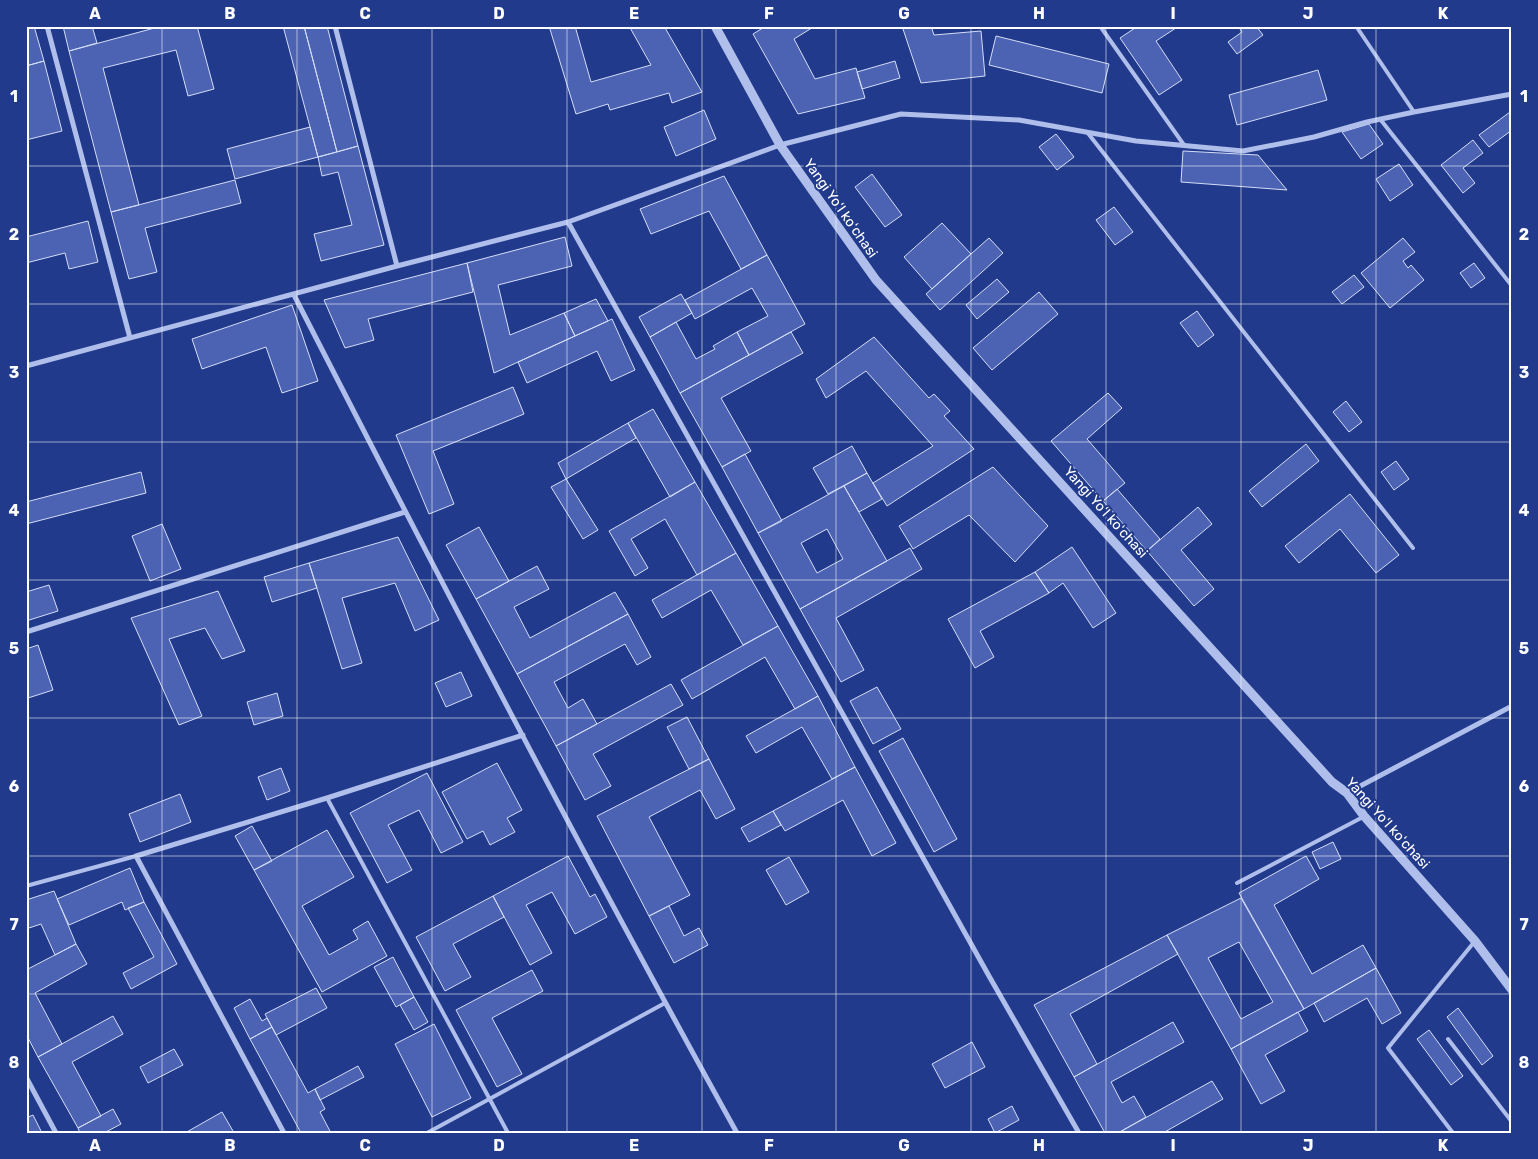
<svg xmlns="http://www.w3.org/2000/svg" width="1538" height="1159" font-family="Rubik,sans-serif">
<rect width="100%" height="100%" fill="#223a8b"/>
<path fill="#4b63b2" stroke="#d4ddf8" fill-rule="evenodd" d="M26,26H34L44,61L26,66Z
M63,26H92L97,43L69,51Z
M162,26H197L214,89L188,96L176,50L103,68L139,205L111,212L69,51Z
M283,26H304L337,152L318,157Z
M304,26H327L358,146L337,152Z
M549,26H575L591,82L651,65L629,26H664L702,92L672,103L669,93L610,110L608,104L576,114Z
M766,26H815L794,39L815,79L856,68L865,98L798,114L753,34Z
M902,26H931L934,35L981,31L985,76L921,83Z
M1138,26H1179L1156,41L1182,80L1159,95L1120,38Z
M1238,26H1256L1263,35L1237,54L1228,42L1242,32Z
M996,36L1109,64L1102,93L989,65Z
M44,61L62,131L26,140V66Z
M895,61L900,78L862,89L857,72Z
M1318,70L1327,100L1237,125L1229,95Z
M704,110L716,139L676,156L664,127Z
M1510,112L1512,114V130L1489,147L1479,135Z
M1369,124L1383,144L1361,159L1342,132Z
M310,127L318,157L235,179L227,149Z
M1056,134L1074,157L1057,170L1039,147Z
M1473,140L1483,153L1463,168L1475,183L1463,193L1441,165Z
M358,146L384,245L321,261L314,234L352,225L338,172L322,176L318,157Z
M1183,151L1258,155L1287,190L1181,182Z
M1399,164L1413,185L1390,201L1376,179Z
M872,174L902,215L885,227L855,187Z
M724,176L767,255L741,269L709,211L651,234L640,209Z
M235,180L241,203L145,228L157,272L129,279L111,212Z
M1114,207L1133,232L1115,245L1096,220Z
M88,221L98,262L69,269L65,253L26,263V237Z
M942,223L971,254L932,289L904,257Z
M565,237L572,266L498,285L510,335L564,313L575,336L494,373L467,263Z
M989,238L1003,253L940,310L926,294Z
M1403,238L1415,252L1403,261L1408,268L1411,265L1424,280L1390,308L1361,273Z
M767,255L805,324L749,355L737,332L768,316L752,288L695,319L685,300Z
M467,263L473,292L368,319L374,340L345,348L324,300Z
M1474,263L1485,278L1471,288L1460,273Z
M1354,275L1364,287L1342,304L1332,292Z
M997,279L1009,292L977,319L966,305Z
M1039,292L1058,314L992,370L973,348Z
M681,294L692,313L650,337L639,317Z
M596,299L608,321L575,336L564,313Z
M292,305L318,381L282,393L266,347L202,369L192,339Z
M1197,311L1214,335L1198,347L1180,323Z
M612,319L635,370L611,381L597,351L527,383L518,362Z
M676,322L696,359L715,349L713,346L737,332L749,355L680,393L650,337Z
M791,332L803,353L721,398L751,451L722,467L680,393Z
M874,337L929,398L934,394L950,411L944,416L974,449L887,506L873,483L933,446L866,371L826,398L816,379Z
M513,387L524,414L433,451L454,504L429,514L396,435Z
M1108,393L1122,408L1087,439L1125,483L1103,501L1051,441Z
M1346,401L1362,422L1349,432L1333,412Z
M653,409L695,482L670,497L628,423Z
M628,423L636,438L566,479L558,463Z
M1306,444L1319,461L1262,507L1249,491Z
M852,446L867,473L828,494L813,468Z
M745,454L782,521L758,533L722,467Z
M1396,461L1409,479L1394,490L1381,472Z
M993,467L1048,526L1015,562L969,515L913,549L899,526Z
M141,472L146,493L26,524V502Z
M867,473L882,499L859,512L844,486Z
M566,479L598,530L583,539L551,487Z
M695,482L736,553L697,575L665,519L631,539L648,568L635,576L609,531Z
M844,486L887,561L800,609L758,533ZM827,529L843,559L817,573L801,543Z
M1117,489L1160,539L1147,551L1103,501Z
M1350,494L1399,555L1376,573L1340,529L1299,563L1285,546Z
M1198,507L1212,524L1181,550L1214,589L1194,606L1147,551Z
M162,524L181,569L150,581L132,536Z
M479,527L509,581L476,599L446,545Z
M398,537L439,620L415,631L395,583L342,598L362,663L342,669L309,563Z
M1072,547L1116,613L1093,628L1063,583L1049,593L1035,572Z
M910,548L922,569L836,618L864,670L841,682L800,609Z
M736,553L778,626L743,645L711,590L662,618L652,600Z
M309,563L317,588L272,602L264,577Z
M537,566L549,589L514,607L530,638L615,592L628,614L517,674L476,599Z
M1035,572L1049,593L980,631L994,657L975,668L948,619Z
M49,585L58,611L26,621V592Z
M218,591L245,651L222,659L205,628L169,639L202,716L179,725L131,618Z
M628,614L651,657L637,665L625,644L554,682L568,708L583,699L597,724L556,746L517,674Z
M778,626L818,696L795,709L765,657L692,699L681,680Z
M38,645L53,690L28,698L26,693V649Z
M461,672L472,696L446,707L435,683Z
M671,684L683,705L593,754L611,786L585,800L556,746Z
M877,687L901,729L873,744L850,701Z
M277,693L283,716L254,725L247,702Z
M818,696L855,767L832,779L802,727L756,753L746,736Z
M687,717L709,759L689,769L667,727Z
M903,738L957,839L934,852L879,751Z
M709,759L735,809L716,819L700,790L649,817L690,895L649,916L597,816Z
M497,763L522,810L507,818L515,832L490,845L483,831L467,839L442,792Z
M855,767L896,843L872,856L843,800L785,831L773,811Z
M281,768L290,791L267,800L258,777Z
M427,773L463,842L441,853L419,810L388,825L412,870L387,883L350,813Z
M180,794L191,822L140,842L129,814Z
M773,811L781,825L749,842L741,828Z
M252,826L272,861L254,870L235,836Z
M327,830L354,877L302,906L329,955L358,939L353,930L368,921L387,956L322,992L254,870Z
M1333,842L1341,859L1320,869L1312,852Z
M568,856L590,897L595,894L607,917L575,934L552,892L526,905L552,953L530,965L493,896Z
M1306,856L1319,879L1274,905L1312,974L1363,945L1376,968L1304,1009L1239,893Z
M789,857L809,892L786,905L766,870Z
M130,868L144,902L125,910L122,902L69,925L57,899Z
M54,891L76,944L55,955L41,924L26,929V900Z
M493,896L504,917L453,944L471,977L445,991L416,937Z
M1241,898L1304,1009L1231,1049L1167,935ZM1239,942L1273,1002L1241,1019L1208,958Z
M144,902L177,964L131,989L123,973L154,957L128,908Z
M669,906L684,936L699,928L708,945L674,963L649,916Z
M1167,935L1178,954L1070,1014L1097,1064L1074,1077L1034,1005Z
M76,944L87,964L35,993L62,1044L38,1057L26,1034V970Z
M393,957L414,997L396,1007L374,967Z
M1376,968L1401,1013L1382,1024L1367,998L1324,1022L1314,1003Z
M532,970L543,991L492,1018L522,1074L497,1087L456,1010Z
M316,988L327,1008L276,1035L265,1014Z
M414,997L428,1022L414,1030L400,1005Z
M250,999L262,1021L267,1018L272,1027L250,1039L234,1008Z
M1458,1008L1493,1056L1482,1065L1447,1017Z
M1298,1012L1308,1031L1265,1055L1285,1091L1261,1104L1231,1049Z
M113,1016L123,1034L72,1062L101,1116L78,1128L38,1057Z
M1173,1022L1184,1042L1111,1082L1122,1103L1134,1096L1146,1117L1118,1133H1105L1074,1077Z
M434,1024L471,1098L432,1117L395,1044Z
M272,1027L308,1093L315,1089L325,1109L320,1112L331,1133H301L250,1039Z
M1429,1030L1463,1076L1451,1085L1417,1039Z
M972,1042L985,1067L945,1088L932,1064Z
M174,1049L183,1065L148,1083L140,1067Z
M358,1066L364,1077L320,1100L315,1089Z
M1212,1081L1223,1099L1163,1133H1118Z
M1012,1106L1019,1120L995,1133L988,1119Z
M113,1109L121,1124L104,1133H80L78,1128Z
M222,1112L233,1131L231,1133H185Z
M33,1115L42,1133H26V1118Z"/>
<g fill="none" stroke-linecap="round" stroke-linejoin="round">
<path stroke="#afbeeb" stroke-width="4" d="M1100,26L1184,145
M1356,26L1414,112
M1380,119L1512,286
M1087,132L1413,548
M327,798L508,1133
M1237,883L1363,817
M26,886L136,856
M1448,1039L1512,1122
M427,1133L665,1003
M1453,1133L1388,1048L1475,941"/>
<path stroke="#afbeeb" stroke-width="5" d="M47,26L130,338
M335,26L397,266
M568,222L989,976L1079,1133
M294,295C438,576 584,857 737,1133
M26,366L397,266L568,222L780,145L901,114L1019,120L1136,141L1243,151L1314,137L1367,122L1414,112L1512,94
M26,632L405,512
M1347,793L1512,706
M26,1077L56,1133
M284,1133L136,856L327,798L523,735"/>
<path stroke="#afbeeb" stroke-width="9" d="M715,26L780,145L876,280L1332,782L1347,793L1364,816L1475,941L1512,990"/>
</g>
<path fill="none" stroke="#fff" stroke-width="1" stroke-opacity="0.55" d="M162,26V1133M297,26V1133M432,26V1133M567,26V1133M702,26V1133M836,26V1133M971,26V1133M1106,26V1133M1241,26V1133M1376,26V1133M26,166H1512M26,304H1512M26,442H1512M26,580H1512M26,718H1512M26,856H1512M26,994H1512"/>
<g text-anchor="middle" stroke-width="4" stroke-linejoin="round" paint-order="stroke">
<g font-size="14" fill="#fff" stroke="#223a8b">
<text transform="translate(841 208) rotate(55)" y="5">Yangi Yoʻl koʻchasi</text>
<text transform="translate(1106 512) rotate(48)" y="5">Yangi Yoʻl koʻchasi</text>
<text transform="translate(1388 823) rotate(48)" y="5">Yangi Yoʻl koʻchasi</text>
</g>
</g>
<rect width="1538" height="1159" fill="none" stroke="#223a8b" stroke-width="55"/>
<rect x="28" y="28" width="1482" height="1104" fill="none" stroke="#fff" stroke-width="2"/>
<g font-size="16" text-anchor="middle" font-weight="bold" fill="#fff">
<text x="95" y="19">A</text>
<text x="230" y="19">B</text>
<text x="365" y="19">C</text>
<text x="499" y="19">D</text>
<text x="634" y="19">E</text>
<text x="769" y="19">F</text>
<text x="904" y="19">G</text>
<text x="1039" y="19">H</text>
<text x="1173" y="19">I</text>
<text x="1308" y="19">J</text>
<text x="1443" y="19">K</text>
<text x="14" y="102">1</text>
<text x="1524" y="102">1</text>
<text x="14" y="240">2</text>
<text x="1524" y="240">2</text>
<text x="14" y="378">3</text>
<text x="1524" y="378">3</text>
<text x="14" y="516">4</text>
<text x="1524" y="516">4</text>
<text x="14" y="654">5</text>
<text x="1524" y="654">5</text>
<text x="14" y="792">6</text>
<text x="1524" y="792">6</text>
<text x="14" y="930">7</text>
<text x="1524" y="930">7</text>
<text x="14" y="1068">8</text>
<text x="1524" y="1068">8</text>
<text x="95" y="1151">A</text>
<text x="230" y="1151">B</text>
<text x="365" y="1151">C</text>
<text x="499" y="1151">D</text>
<text x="634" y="1151">E</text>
<text x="769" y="1151">F</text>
<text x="904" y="1151">G</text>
<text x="1039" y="1151">H</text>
<text x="1173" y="1151">I</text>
<text x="1308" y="1151">J</text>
<text x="1443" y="1151">K</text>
</g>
</svg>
